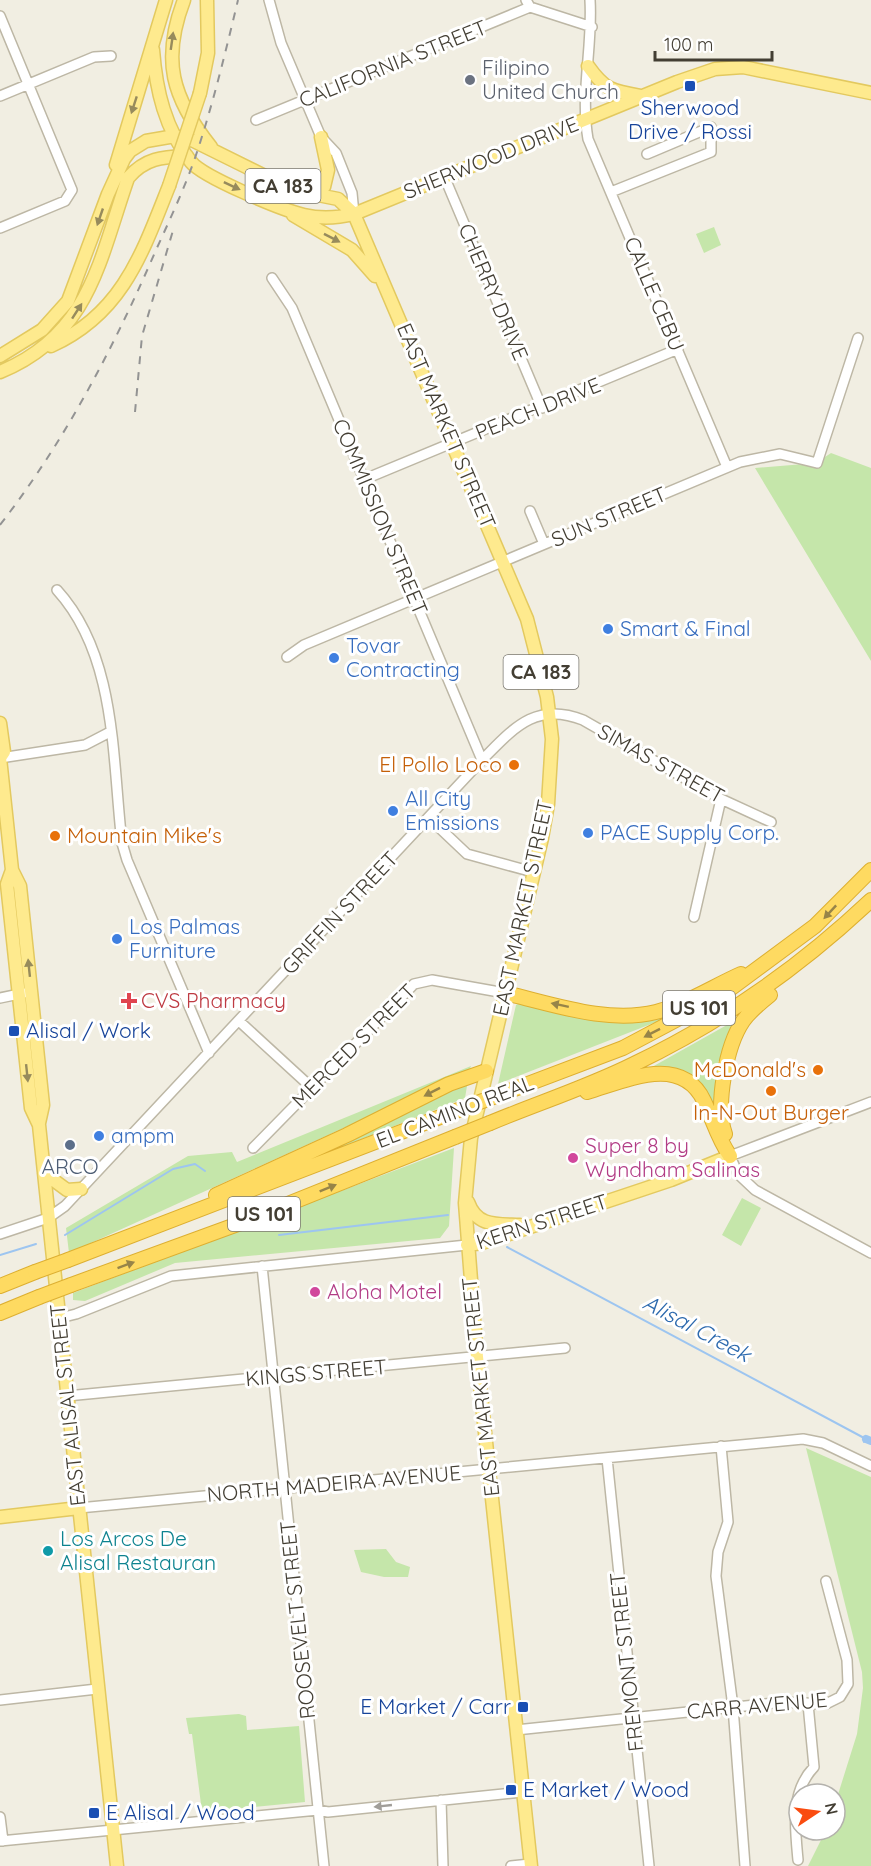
<svg xmlns="http://www.w3.org/2000/svg" width="871" height="1866" font-family="Quicksand,sans-serif">
<rect width="100%" height="100%" fill="#f1eee2"/>
<path fill="#c5e6aa" d="M714,227L721,245L704,253L696,234Z
M831,453L871,468V661L755,468L816,463Z
M520,1003L588,1018L672,1010L674,1015L498,1084L516,1005Z
M734,1021L737,1023L727,1050L718,1062L719,1089L715,1106L712,1107C702,1077 681,1071 652,1067Z
M471,1066L469,1071L69,1253L66,1228L188,1156L232,1152L237,1162Z
M460,1086H467L465,1098L314,1158L312,1154Z
M454,1148L449,1226L440,1238L175,1263L85,1301L73,1300V1293Z
M742,1198L761,1208L741,1246L722,1235Z
M806,1448L871,1477V1866H808L826,1830H835V1804L857,1734L863,1688L862,1672Z
M386,1549L396,1562L410,1567L408,1577H384L361,1572L354,1550Z
M239,1714L246,1716L247,1730L299,1726L305,1802L202,1812L192,1734H189L186,1718Z"/>
<g fill="none" stroke-linecap="round" stroke-linejoin="round">
<path stroke="#9dc5f0" stroke-width="2" d="M65,1235L173,1169L195,1164L205,1171
M279,1235L448,1215
M507,1247L866,1439L864,1442
M0,1255L36,1244"/>
<path stroke="#9dc5f0" stroke-width="8" d="M866,1439L871,1441"/>
<defs>
<path id="minor" d="M269,0L281,43L321,137L336,153L352,193L354,214
M526,0L530,7L592,27
M590,0C593,46 580,93 588,139L727,467
M0,16L72,190L65,201L0,228
M0,96L94,57L111,56
M256,120L530,7
M444,176L542,408
M611,192L711,152V127L647,154
M272,278L292,308L482,760
M365,479L678,349
M530,511L544,544
M57,590C117,656 112,758 122,843L127,860L209,1053
M287,657L304,645L740,462L780,454L817,463L858,338
M0,758L85,745L110,732
M429,818L467,854L533,872
M694,917L721,799
M0,998L24,993
M239,1021L312,1088
M871,1102L730,1156L738,1174L755,1190L871,1253
M253,1148L414,984L432,980L505,993
M0,1234L48,1218L65,1206L482,760C513,729 535,701 583,720L721,799L771,822
M262,1266L324,1866
M60,1318L76,1314L171,1276L467,1245
M67,1396L565,1348
M721,1446L728,1522L718,1552L716,1576L733,1707L745,1866
M607,1458L649,1866
M79,1508L803,1439L823,1443L871,1466
M0,1700L97,1689
M516,1730L784,1702L826,1704L840,1697L848,1684L847,1660L826,1581
M441,1800L443,1866
M0,1817L3,1841
M0,1841L318,1810L328,1812L522,1792
M798,1860C795,1827 790,1792 814,1767L808,1704
M511,1866L530,1864"/>
<path id="major" d="M184,0C161,60 172,98 211,147
M153,50C156,90 165,129 191,162C203,177 282,210 304,215C321,219 337,218 354,214L677,82L715,69L743,67L871,93
M588,66C605,90 612,91 641,96
M200,93L208,53L207,0
M116,165L166,0
M310,195L324,187L328,170L321,137
M293,215L352,250L375,276
M51,346C122,314 142,254 169,186
M0,356L42,330L68,301L108,194L124,159L130,151L146,141L175,136L194,141L293,190L338,199L354,214L527,619L547,697L552,739L548,804L542,838L471,1138L465,1203L477,1357L531,1866
M0,372C90,335 99,261 128,178C145,158 162,157 187,156
M0,723L4,752L0,758L12,870L20,886L43,1105L39,1123
M12,870L7,884L31,1108L39,1125L117,1866
M44,1173L67,1190L81,1189
M468,1202C477,1227 496,1224 520,1225
M467,1245L482,1243L671,1180L730,1156
M0,1517L79,1508"/>
<path id="highway" d="M505,993C553,1004 607,1024 656,1012C686,1004 714,986 741,974
M587,1092C625,1081 681,1053 704,1101C713,1120 718,1139 730,1156
M496,1096L623,1048L719,997L815,926L871,870
M490,1123C538,1103 588,1087 634,1064C722,1022 800,967 871,900
M725,1134C715,1106 726,1046 743,1021C750,1011 760,1003 770,995
M216,1195L347,1135L449,1084L486,1071
M68,1260L461,1109
M71,1285L238,1224L455,1137
M0,1286L35,1272
M0,1313L39,1297"/>
</defs>
<use href="#minor" stroke="#bdb7a5" stroke-width="12"/>
<use href="#major" stroke="#e3c95f" stroke-width="15"/>
<use href="#highway" stroke="#ddaf31" stroke-width="16"/>
<use href="#minor" stroke="#fff" stroke-width="9"/>
<use href="#major" stroke="#feea8e" stroke-width="12"/>
<use href="#highway" stroke="#feda61" stroke-width="14"/>
<path stroke="#939393" stroke-width="2" stroke-dasharray="8 8" stroke-linecap="butt" d="M135,412L142,336L174,227
M0,525C65,441 114,347 156,250C171,217 187,183 198,149C214,100 226,50 238,0"/>
<defs>
<path id="major-bridge" d="M169,186L200,93"/>
<path id="highway-bridge" d="M461,1109L496,1096
M455,1137L490,1123
M35,1272L68,1260
M39,1297L71,1285"/>
</defs>
<use href="#major-bridge" stroke="#e3c95f" stroke-width="15" stroke-linecap="butt"/>
<use href="#highway-bridge" stroke="#ddaf31" stroke-width="16" stroke-linecap="butt"/>
<use href="#major-bridge" stroke="#feea8e" stroke-width="12"/>
<use href="#highway-bridge" stroke="#feda61" stroke-width="14"/>
</g>
<defs><path id="oneway-solid" d="M-6-.8H1V-3.2L6.5 0L1 3.2V.8H-6Z" transform="scale(1.5)"/></defs>
<g fill="#978b5c">
<use href="#oneway-solid" transform="translate(172 41) rotate(-82)"/>
<use href="#oneway-solid" transform="translate(134 105) rotate(108)"/>
<use href="#oneway-solid" transform="translate(232 186) rotate(25)"/>
<use href="#oneway-solid" transform="translate(100 217) rotate(109)"/>
<use href="#oneway-solid" transform="translate(332 238) rotate(27)"/>
<use href="#oneway-solid" transform="translate(77 311) rotate(-57)"/>
<use href="#oneway-solid" transform="translate(29 968) rotate(-96)"/>
<use href="#oneway-solid" transform="translate(27 1073) rotate(84)"/>
</g>
<g fill="#978448">
<use href="#oneway-solid" transform="translate(830 912) rotate(133)"/>
<use href="#oneway-solid" transform="translate(560 1005) rotate(-168)"/>
<use href="#oneway-solid" transform="translate(652 1033) rotate(153)"/>
<use href="#oneway-solid" transform="translate(432 1092) rotate(153)"/>
<use href="#oneway-solid" transform="translate(328 1188) rotate(-22)"/>
<use href="#oneway-solid" transform="translate(126 1265) rotate(-20)"/>
</g>
<use fill="#a19e99" href="#oneway-solid" transform="translate(383 1806) rotate(174)"/>
<circle fill="#6b7280" stroke="#fff" stroke-width="2" cx="470" cy="80" r="6"/>
<g fill="#1a4fb4" stroke="#fff" stroke-width="2">
<rect x="684" y="80" width="12" height="12" rx="3"/>
<rect x="8" y="1025" width="12" height="12" rx="3"/>
<rect x="517" y="1701" width="12" height="12" rx="3"/>
<rect x="505" y="1784" width="12" height="12" rx="3"/>
<rect x="88" y="1807" width="12" height="12" rx="3"/>
</g>
<g fill="#3f7fe0" stroke="#fff" stroke-width="2">
<circle cx="608" cy="629" r="6"/>
<circle cx="334" cy="658" r="6"/>
<circle cx="393" cy="811" r="6"/>
<circle cx="588" cy="833" r="6"/>
<circle cx="117" cy="939" r="6"/>
<circle cx="99" cy="1136" r="6"/>
</g>
<g fill="#e8710a" stroke="#fff" stroke-width="2">
<circle cx="514" cy="765" r="6"/>
<circle cx="55" cy="836" r="6"/>
<circle cx="818" cy="1070" r="6"/>
<circle cx="771" cy="1091" r="6"/>
</g>
<path fill="#e0444e" stroke="#fff" stroke-width="2" d="M126 992h6v6h6v6h-6v6h-6v-6h-6v-6h6z"/>
<circle fill="#5c6f8a" stroke="#fff" stroke-width="2" cx="70" cy="1145" r="6"/>
<g fill="#d1479c" stroke="#fff" stroke-width="2">
<circle cx="573" cy="1158" r="6"/>
<circle cx="315" cy="1292" r="6"/>
</g>
<circle fill="#0f9aa8" stroke="#fff" stroke-width="2" cx="48" cy="1551" r="6"/>
<g text-anchor="middle" stroke-width="6" stroke-linejoin="round" paint-order="stroke">
<g fill="#fff" stroke="#7b7870" stroke-width="1.5">
<rect x="245.5" y="169" width="75" height="34" rx="4.5"/>
<rect x="503.5" y="655" width="75" height="34" rx="4.5"/>
<rect x="663" y="991" width="72" height="34" rx="4.5"/>
<rect x="228" y="1197" width="72" height="34" rx="4.5"/>
</g>
<g font-size="20" font-weight="bold" fill="#433e33">
<text x="283" y="193">CA 183</text>
<text x="541" y="679">CA 183</text>
<text x="699" y="1015">US 101</text>
<text x="264" y="1221">US 101</text>
</g>
<g font-size="21" fill="#433e33" stroke="#fff">
<text transform="translate(393 64) rotate(-22)" y="7">CALIFORNIA STREET</text>
<text transform="translate(491 158) rotate(-22)" y="7">SHERWOOD DRIVE</text>
<text transform="translate(493 292) rotate(67)" y="7">CHERRY DRIVE</text>
<text transform="translate(654 294) rotate(67)" y="7">CALLE CEBU</text>
<text transform="translate(538 409) rotate(-22)" y="7">PEACH DRIVE</text>
<text transform="translate(446 426) rotate(67)" y="7">EAST MARKET STREET</text>
<text transform="translate(380 517) rotate(67)" y="7">COMMISSION STREET</text>
<text transform="translate(609 517) rotate(-23)" y="7">SUN STREET</text>
<text transform="translate(661 764) rotate(29)" y="7">SIMAS STREET</text>
<text transform="translate(523 908) rotate(-78)" y="7">EAST MARKET STREET</text>
<text transform="translate(340 913) rotate(-47)" y="7">GRIFFIN STREET</text>
<text transform="translate(354 1046) rotate(-45)" y="7">MERCED STREET</text>
<text transform="translate(455 1112) rotate(-21)" y="7">EL CAMINO REAL</text>
<text transform="translate(542 1222) rotate(-18)" y="7">KERN STREET</text>
<text transform="translate(316 1373) rotate(-5)" y="7">KINGS STREET</text>
<text transform="translate(481 1387) rotate(-96)" y="7">EAST MARKET STREET</text>
<text transform="translate(68 1405) rotate(-96)" y="7">EAST ALISAL STREET</text>
<text transform="translate(334 1484) rotate(-5)" y="7">NORTH MADEIRA AVENUE</text>
<text transform="translate(298 1620) rotate(-96)" y="7">ROOSEVELT STREET</text>
<text transform="translate(627 1662) rotate(-96)" y="7">FREMONT STREET</text>
<text transform="translate(757 1706) rotate(-5)" y="7">CARR AVENUE</text>
</g>
<g font-size="21" fill="#5b616d" stroke="#fff" text-anchor="start">
<text x="482" y="75">Filipino<tspan x="482" dy="24">United Church</tspan></text>
</g>
<g font-size="21" fill="#164399" stroke="#fff" text-anchor="start">
<text x="690" y="115" text-anchor="middle">Sherwood<tspan x="690" dy="24">Drive / Rossi</tspan></text>
<text x="26" y="1038">Alisal / Work</text>
<text x="511" y="1714" text-anchor="end">E Market / Carr</text>
<text x="523" y="1797">E Market / Wood</text>
<text x="106" y="1820">E Alisal / Wood</text>
</g>
<g font-size="21" fill="#366cbe" stroke="#fff" text-anchor="start">
<text x="620" y="636">Smart &amp; Final</text>
<text x="346" y="653">Tovar<tspan x="346" dy="24">Contracting</tspan></text>
<text x="405" y="806">All City<tspan x="405" dy="24">Emissions</tspan></text>
<text x="600" y="840">PACE Supply Corp.</text>
<text x="129" y="934">Los Palmas<tspan x="129" dy="24">Furniture</tspan></text>
<text x="111" y="1143">ampm</text>
</g>
<g font-size="21" fill="#c56008" stroke="#fff" text-anchor="end">
<text x="502" y="772">El Pollo Loco</text>
<text x="67" y="843" text-anchor="start">Mountain Mike's</text>
<text x="806" y="1077">McDonald's</text>
<text x="771" y="1120" text-anchor="middle">In-N-Out Burger</text>
</g>
<g font-size="21" fill="#be3a42" stroke="#fff" text-anchor="start">
<text x="141" y="1008">CVS Pharmacy</text>
</g>
<g font-size="21" fill="#b23c85" stroke="#fff" text-anchor="start">
<text x="585" y="1153">Super 8 by<tspan x="585" dy="24">Wyndham Salinas</tspan></text>
<text x="327" y="1299">Aloha Motel</text>
</g>
<g font-size="21" fill="#4e5e75" stroke="#fff">
<text x="70" y="1174">ARCO</text>
</g>
<g font-size="21" fill="#0d838f" stroke="#fff" text-anchor="start">
<text x="60" y="1546">Los Arcos De<tspan x="60" dy="24">Alisal Restauran</tspan></text>
</g>
<g font-size="22" font-style="italic" fill="#2d6aae" stroke="#fff">
<text transform="translate(697 1328) rotate(28)" y="8">Alisal Creek</text>
</g>
</g>
<g transform="translate(817 1812) rotate(77)"><circle r="28" fill="#ffffff" stroke="#b4b2ad" stroke-width="1.5"/>
<path d="M0-4.5L10 22L0 15L-10 22Z" fill="#fa4c10"/>
<text y="-9" font-size="16" font-weight="bold" text-anchor="middle" fill="#433e33">N</text>
</g>
<path d="M655 51v9h117v-9" fill="none" stroke="#433e33" stroke-width="3"/>
<text x="664" y="51" font-size="18" fill="#433e33" stroke="#ffffff" stroke-width="4.5" paint-order="stroke">100 m</text>
</svg>
